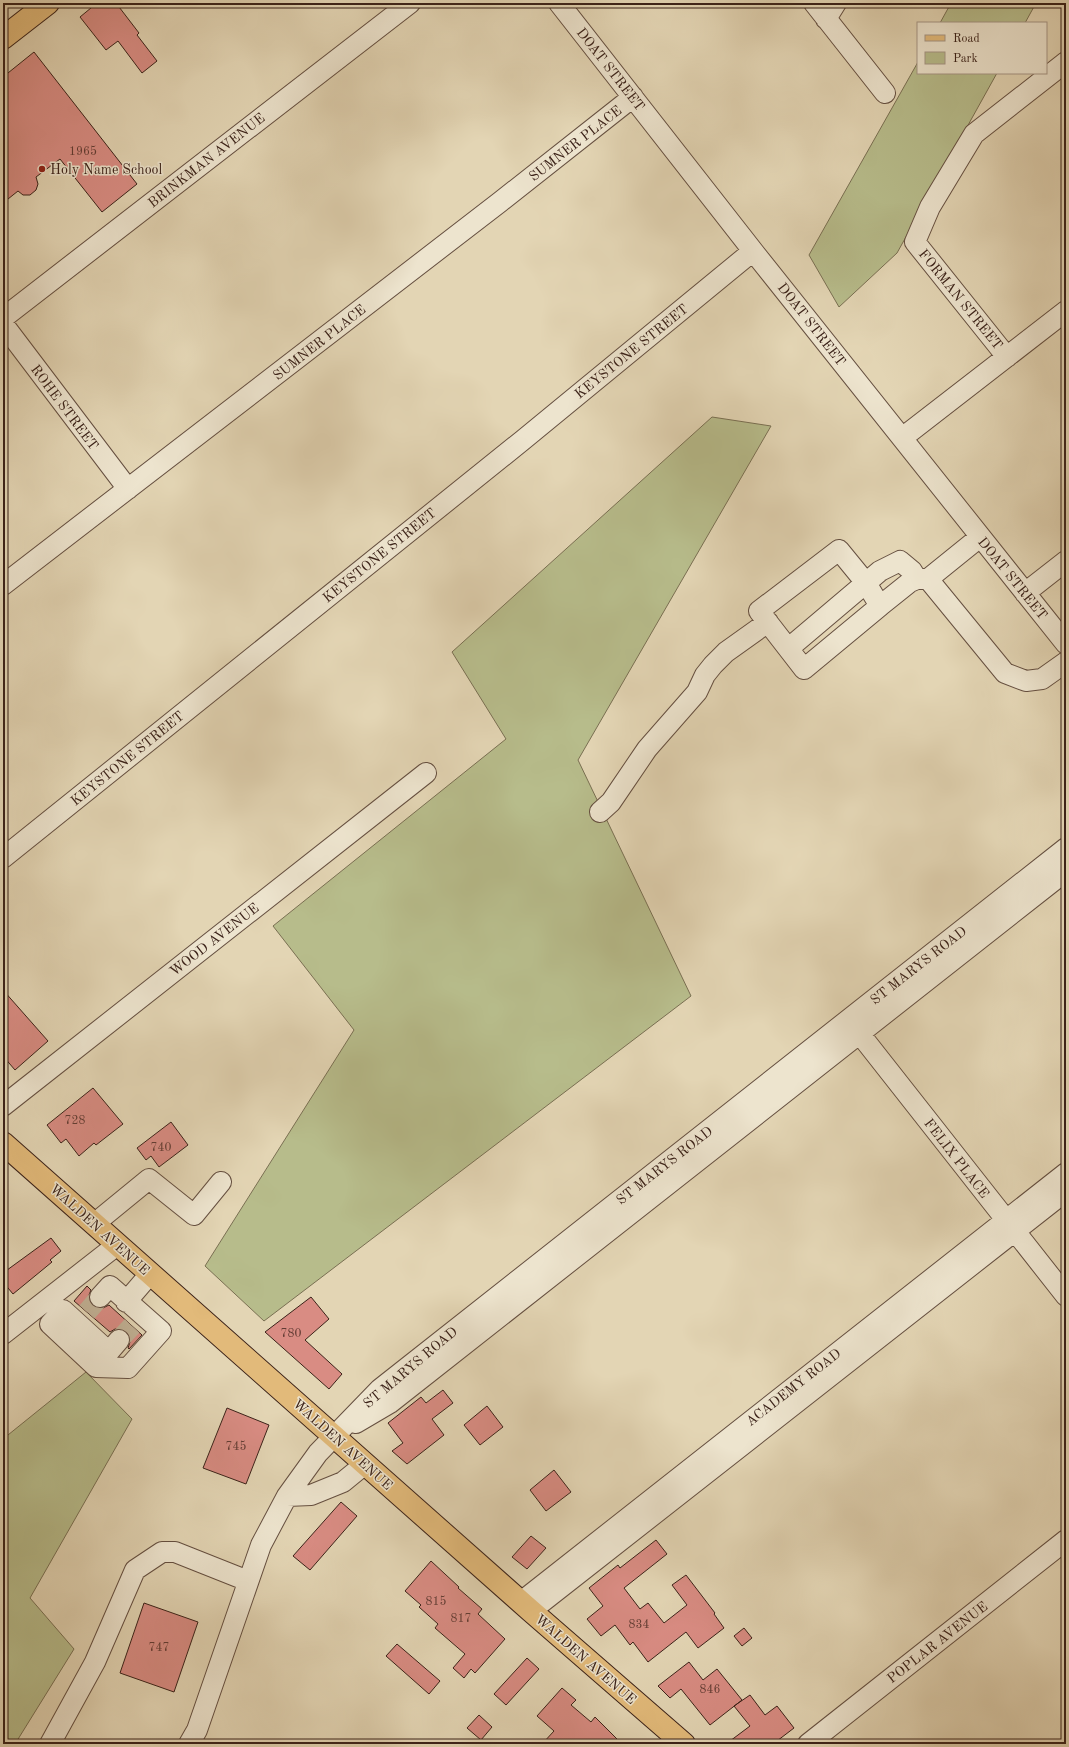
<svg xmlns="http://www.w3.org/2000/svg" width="1069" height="1747" font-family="'Old Standard TT',serif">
<rect width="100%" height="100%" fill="#e3d5b4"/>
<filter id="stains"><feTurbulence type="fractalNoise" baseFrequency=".005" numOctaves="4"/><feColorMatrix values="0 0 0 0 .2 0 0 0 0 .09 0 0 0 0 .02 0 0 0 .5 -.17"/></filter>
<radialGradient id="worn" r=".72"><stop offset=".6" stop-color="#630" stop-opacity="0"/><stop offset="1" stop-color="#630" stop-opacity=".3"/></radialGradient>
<path fill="#b7bc8b" stroke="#796f52" d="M951,3H1036L1025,23H940Z
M918,62V73H997L897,253L839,307L809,255Z
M712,417L771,426L578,760L691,996L264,1321L205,1266L354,1030L273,926L506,739L452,652Z
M86,1372L132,1419L30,1598L74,1649L15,1744H3V1439Z"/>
<path fill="#d98c83" stroke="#3b2219" d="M97,3H116L139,33L137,35L157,61L142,73L118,41L106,50L80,17Z
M34,52L137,184L102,212L60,159L36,177L38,184L36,190L30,195H23L18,191L3,203V77Z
M3,990L48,1041L15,1070L3,1056Z
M93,1088L123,1124L96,1145L94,1143L79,1156L66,1139L61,1143L47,1125Z
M171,1122L188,1145L159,1167L151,1156L146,1160L137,1148Z
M51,1238L61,1251L50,1260L52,1262L13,1294L3,1282V1273Z
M87,1286L91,1290L89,1295V1300L93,1306L98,1308H103L109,1305L142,1335L129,1349L128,1348L130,1342V1337L127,1332L121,1329H115L110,1332L74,1301Z
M311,1297L329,1319L305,1340L342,1374L329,1389L265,1332Z
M443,1390L453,1403L432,1419L444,1435L407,1464L392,1451L403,1443L388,1423L421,1397L426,1403Z
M487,1406L503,1427L480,1445L464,1425Z
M227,1408L269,1425L246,1484L203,1468Z
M554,1470L571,1492L546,1511L530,1490Z
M341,1502L357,1516L310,1570L293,1556Z
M531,1536L546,1548L527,1569L512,1557Z
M656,1540L667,1554L624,1588L640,1609L648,1603L664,1623L687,1605L672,1585L686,1575L715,1613L714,1614L724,1628L698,1648L686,1632L648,1662L633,1642L630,1645L615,1625L601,1636L587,1619L603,1606L589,1588L618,1565L620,1568Z
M431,1561L459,1587L458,1588L482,1609L478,1614L505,1639L475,1673L471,1669L464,1678L453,1668L465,1654L435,1628L438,1624L419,1607L421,1605L405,1591Z
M144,1603L198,1622L174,1692L120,1673Z
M744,1628L752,1638L742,1646L734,1636Z
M397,1644L440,1681L429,1694L386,1656Z
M527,1658L539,1669L506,1705L494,1694Z
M689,1662L703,1680L717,1669L742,1700L710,1725L681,1689L670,1698L658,1686Z
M562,1688L576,1700L571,1705L591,1722L595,1717L622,1744H542L554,1731L537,1716Z
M750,1695L765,1715L777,1706L794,1728L773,1744H726L750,1726L734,1706Z
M479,1715L492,1727L481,1740L467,1728Z"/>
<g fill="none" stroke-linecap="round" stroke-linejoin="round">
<path stroke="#c1b195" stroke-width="20" stroke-dasharray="20 10" stroke-linecap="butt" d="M87,1312L100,1297
M119,1340L132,1326"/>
<defs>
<path id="minor" d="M559,3L753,251L1066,644
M814,3L885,93
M826,19L836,3
M3,318L410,3
M3,324L128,489
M1007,357L915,242L930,207L974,134L1066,62
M902,438L1066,311
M980,537L928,579L1005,673L1026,681L1042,679L1066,662
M3,585L500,202L633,97
M1025,593L1066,561
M880,606L804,669L759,611L839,550L866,583L880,606L910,582L917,579H928
M789,648L880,571L900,561L912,571L917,579
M600,812L611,802L647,749L697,692L705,675L713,665L726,652L768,622
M3,858L523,440L753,251
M852,1024L1066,1296
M3,1106L426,773
M94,1224L149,1179L194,1215L221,1182
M126,1302L150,1274
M3,1334L117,1245
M109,1352L63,1310L50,1324L96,1367L119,1340
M96,1367L128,1368L161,1331L110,1286L100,1297
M356,1423L390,1403L1066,871
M287,1496L311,1495L343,1482L365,1464
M521,1602L1066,1173
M532,1610L1066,1191
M50,1744L95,1662L135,1570L162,1552H175L248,1581
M189,1744L197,1730L261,1545L287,1496L318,1453L380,1389L1066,848
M808,1744L1066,1540"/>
<path id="major" d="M3,38L48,3
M3,1143L531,1611L684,1744"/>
</defs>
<use href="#minor" stroke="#654f40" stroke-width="22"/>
<use href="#major" stroke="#3b2219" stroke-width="24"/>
<use href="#minor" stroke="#ede4ce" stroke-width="20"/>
<use href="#major" stroke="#e2ba7a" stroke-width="22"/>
</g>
<circle fill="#8f2418" stroke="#ede4ce" stroke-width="1.5" cx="42" cy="169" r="4"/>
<g text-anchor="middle" stroke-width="3" stroke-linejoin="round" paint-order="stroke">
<g font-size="12" fill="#623c34">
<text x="83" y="155">1965</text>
<text x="75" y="1124">728</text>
<text x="161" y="1151">740</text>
<text x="291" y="1337">780</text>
<text x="236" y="1450">745</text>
<text x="436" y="1605">815</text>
<text x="461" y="1622">817</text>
<text x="639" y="1628">834</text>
<text x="159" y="1651">747</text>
<text x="710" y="1693">846</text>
</g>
<g font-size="14" fill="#3b2219" stroke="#ede4ce">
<text transform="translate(611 69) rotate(52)" y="5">DOAT STREET</text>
<text transform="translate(575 143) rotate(-38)" y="5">SUMNER PLACE</text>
<text transform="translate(206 160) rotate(-38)" y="5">BRINKMAN AVENUE</text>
<text transform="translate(961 299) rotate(51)" y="5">FORMAN STREET</text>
<text transform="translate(812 324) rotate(52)" y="5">DOAT STREET</text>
<text transform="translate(319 342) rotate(-38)" y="5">SUMNER PLACE</text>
<text transform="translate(631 351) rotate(-39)" y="5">KEYSTONE STREET</text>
<text transform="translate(65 407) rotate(53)" y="5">ROHE STREET</text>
<text transform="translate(379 555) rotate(-39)" y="5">KEYSTONE STREET</text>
<text transform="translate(1013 578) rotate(51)" y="5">DOAT STREET</text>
<text transform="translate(127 758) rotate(-39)" y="5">KEYSTONE STREET</text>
<text transform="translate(214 939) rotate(-38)" y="5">WOOD AVENUE</text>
<text transform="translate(918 965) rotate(-38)" y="5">ST MARYS ROAD</text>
<text transform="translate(957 1158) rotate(52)" y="5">FELIX PLACE</text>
<text transform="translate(664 1165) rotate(-38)" y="5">ST MARYS ROAD</text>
<text transform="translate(100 1229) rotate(42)" y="5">WALDEN AVENUE</text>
<text transform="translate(410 1367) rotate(-40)" y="5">ST MARYS ROAD</text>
<text transform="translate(793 1387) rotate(-38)" y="5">ACADEMY ROAD</text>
<text transform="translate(343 1444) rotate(42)" y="5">WALDEN AVENUE</text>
<text transform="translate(937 1642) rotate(-38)" y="5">POPLAR AVENUE</text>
<text transform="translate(586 1659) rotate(41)" y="5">WALDEN AVENUE</text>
</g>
<g font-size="14" fill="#3b2219" stroke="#ede4ce" text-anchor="start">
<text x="50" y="174">Holy Name School</text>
</g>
</g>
<rect width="1069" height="1747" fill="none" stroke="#e3d5b4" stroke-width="16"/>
<rect x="4" y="4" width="1061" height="1739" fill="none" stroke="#3b2219" stroke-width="2"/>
<rect x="8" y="8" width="1053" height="1731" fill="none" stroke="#3b2219"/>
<rect x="917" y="22" width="130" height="52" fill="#ede4ce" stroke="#a69686"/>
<rect x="925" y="35" width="20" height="6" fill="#e2ba7a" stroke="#a69686"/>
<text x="953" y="42" font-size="12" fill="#3b2219">Road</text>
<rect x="925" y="52" width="20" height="12" fill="#b7bc8b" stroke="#a69686"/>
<text x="953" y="62" font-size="12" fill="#3b2219">Park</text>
<rect width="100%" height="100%" filter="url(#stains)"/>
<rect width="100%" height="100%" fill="url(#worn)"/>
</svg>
